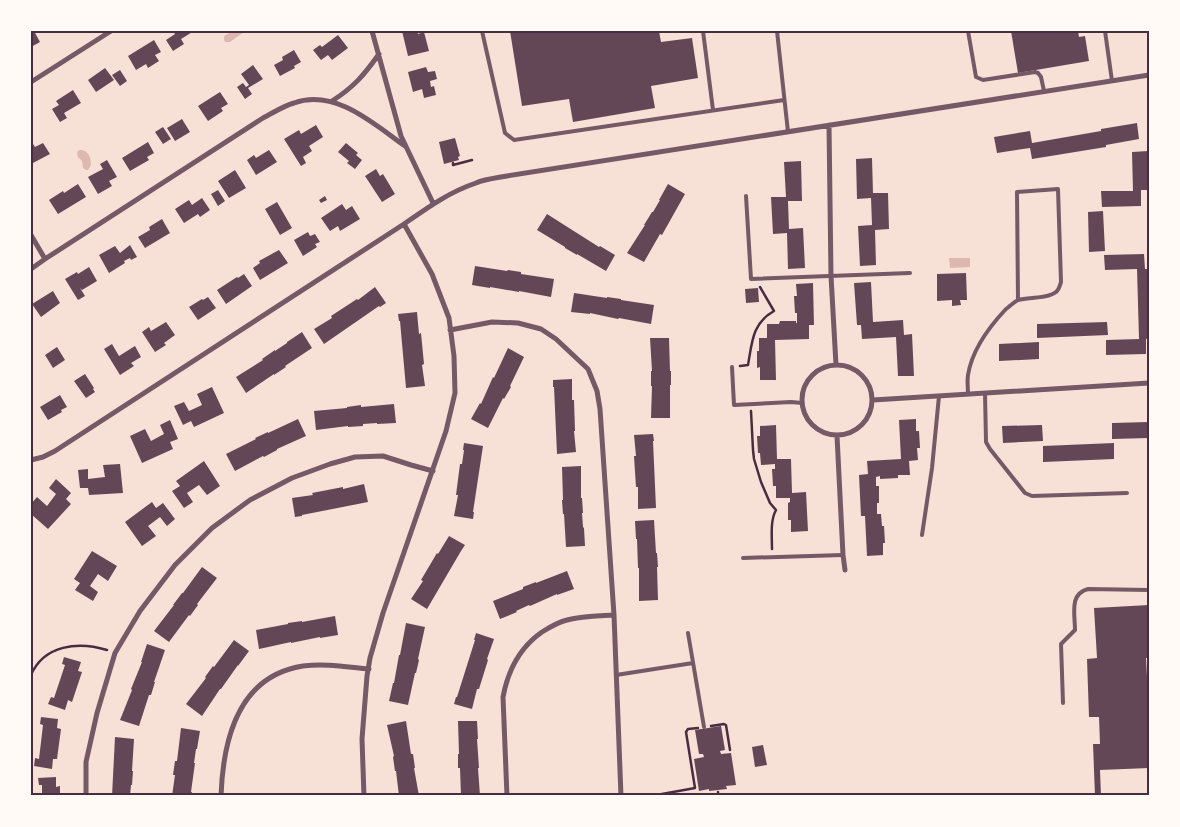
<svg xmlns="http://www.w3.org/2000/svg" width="1180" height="827" font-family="'Source Sans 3',sans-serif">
<rect width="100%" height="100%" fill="#f7e1d7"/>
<path fill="#dcb8b0" d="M234,31L244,32L230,42H225C221,34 229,34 234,31Z
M80,150C88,150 91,157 91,165L88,170H86L83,168L82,161L78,157L77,152Z
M949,258H970V267L950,268Z"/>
<path fill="#644757" d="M31,31H34L40,42L31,47Z
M173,31H194L181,39L184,44L173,51L166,40L175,34Z
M402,31H417L418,34L424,32L429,51L408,56Z
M510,31H659L661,42L692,38L698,78L651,86L655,108L573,122L569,99L522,106Z
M1011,31H1078L1079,37L1085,36L1089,61L1018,73Z
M338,35L348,48L332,60L328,55L321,60L313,50L320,45L322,47Z
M154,40L161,52L155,55L159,61L148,68L146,64L136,70L128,56Z
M294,50L301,62L294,66L295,68L280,76L274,65L283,60L282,57Z
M253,65L263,79L248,88L252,94L245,99L237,87L243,83L246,87L249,85L241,74Z
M426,67L428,72L435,71L437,79L430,81L431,87L434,86L436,95L424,98L422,89L413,92L408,72Z
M105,68L114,80L96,92L88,80Z
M120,70L127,81L120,86L112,75Z
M73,90L81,103L64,113L67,118L60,122L52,109L59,105L56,101Z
M220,92L228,104L221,108L223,111L208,121L198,106Z
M182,119L190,132L175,141L167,128Z
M1137,123L1139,139L1106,145V147L1032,159L1030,148L997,153L994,137L1030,131L1032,143L1101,131V129Z
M316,125L323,137L309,146L312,151L303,157L306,163L301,166L284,139L299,130L301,134Z
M163,127L171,139L163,144L155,132Z
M455,138L460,156L458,157L459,160L444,164L439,142Z
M31,141L35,147L43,143L50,154L31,164Z
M148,142L154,153L147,157L149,160L130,171L122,158Z
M346,143L358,153L356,155L362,160L355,169L347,163L349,161L338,152Z
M269,150L277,162L256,175L247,160L254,155L256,158Z
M1148,151L1149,190H1141V206L1102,207L1101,191H1133L1132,152Z
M872,158L873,193H888L889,229L875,230L876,265L860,266L858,226L872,225L871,198L857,199L856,159Z
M107,160L117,177L109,181L112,186L98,194L88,177L103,169L100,164Z
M801,161L802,201H788L789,229L803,228L805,268L788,269L787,233L773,234L771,197H786L784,162Z
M376,169L380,176L383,174L395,194L382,202L365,176Z
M235,170L246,188L229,198L218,181Z
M78,184L86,197L58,214L49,200L63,191L64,193Z
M668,184L685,194L662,235L660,234L644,262L627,253L645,225H644L652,212H653L660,200H659Z
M218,190L225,201L218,206L211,194Z
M325,196L327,200L321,203L319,200Z
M202,198L210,210L200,217L198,214L184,223L175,209L189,200L192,205Z
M277,202L292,228L280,235L265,209Z
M342,204L346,210L352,206L360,219L340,231L338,226L330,231L321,218Z
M1103,211L1105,251L1089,252L1088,212Z
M547,214L599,247L600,246L615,255L606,271L577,254V255L565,248V247L537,230Z
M162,219L170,233L145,248L138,237L150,230L149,227Z
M308,232L310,236L315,234L320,242L315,244L317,247L303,256L294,240Z
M130,245L137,257L131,260L130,258L124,261L125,263L109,273L99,255L115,246L120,253Z
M279,250L288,263L260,280L253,268L260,263L259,261Z
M1144,254L1145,269H1149V338L1146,339V354L1106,355V340L1139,339L1137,269L1105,270L1104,255Z
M475,266L507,271L508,270L521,272V274L554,279L551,297L519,291V292L490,287V288L472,285Z
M89,267L97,281L82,290L80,288L85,296L78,300L65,279L77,272L78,274Z
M966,273L967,300H960L961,305L952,306V300L937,301V274Z
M244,274L252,286L226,304L217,290L237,277L238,278Z
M871,282L873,322L903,320L904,335L912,334L914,376H898L896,337L862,339L861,325H857L854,283Z
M813,283L814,325H809V339L775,340L776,380H760V367L757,368V351H759V338H767V324H779L780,321H796V323H797V313H795L794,296H797L796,284Z
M375,287L386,303L380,307L379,306L324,344L314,329L332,318L331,316L357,299L358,300Z
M758,288L759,302L746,303L745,289Z
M53,291L60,303L41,317L32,304Z
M574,293L607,298V297L621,299V300L654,305L651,324L619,318L618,319L590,313V314L571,312Z
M208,297L216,308L198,320L189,307L202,299L203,300Z
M417,312L419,334L421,333L424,364L422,365L425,386L406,388L400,321H399L398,314Z
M166,322L175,335L164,343L166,345L155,352L142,332L149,327L151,331Z
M1107,322L1108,335L1037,338V324Z
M302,332L312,348L285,366L286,367L274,375V374L246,393L236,377L263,360L262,359L275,350V351L287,343V342Z
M650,338H669L670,371H671V385H670V418H651L652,386H651V371H652Z
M1039,342V359L999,361V344Z
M112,344L119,356L135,346L141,357L131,363L134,366L120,375L104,349Z
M57,347L65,360L53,368L45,355Z
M508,348L524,357L510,386L511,387L504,399L503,398L488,428L471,419L480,403L481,404L493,377L494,378Z
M85,374L94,388L93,389L95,392L86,398L74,381Z
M572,379V400H574L575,431H574L576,452L557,454L554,387H553V380Z
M212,387L224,413L194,427L191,421L183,425L174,406L184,402L189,411L202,405L197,394Z
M60,395L67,407L61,410L62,412L48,420L40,407Z
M394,404L396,423L377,424V423L363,424V426L348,427V426L316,430L314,411L347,408V407L361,405V407Z
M298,419L306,436L277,449V450L264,457L263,456L235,471L226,454L256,439L255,438L268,432V433Z
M916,419V431H919L920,448H917L918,460L909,461L910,475H898V478L880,479V476L876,477V486H879V503H877V514H881L882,526H884L885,543H883V555L867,556L865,516H861L859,475L868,474L867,461L901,459L899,420Z
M170,420L178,439L170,442L173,449L142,463L130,436L145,429L151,441L164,434L160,425Z
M1149,422V438L1112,439V423Z
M776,425L777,459H791L792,493L806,492L808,531L791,532V520H788V503L790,502V498H776V486H773L772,469H775V464L761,465L760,453H758L757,436H760V426Z
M1042,425L1043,441L1003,443L1002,426Z
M653,434L654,441H653L656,508L638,509V487H636L634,456H636L634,435Z
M464,443L483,446L473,512H474L473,519L454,516L458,495H456L460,464H462L464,450H463Z
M1114,443V459L1043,462V446Z
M204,461L220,486L207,495L199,485L187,493L193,502L184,508L172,491L180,486L176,481Z
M120,464L123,493L89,495L88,488H80L78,470L88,469V479L105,477L103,465Z
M581,466V498H582L583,513H582L583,527L584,528L585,546L566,547L564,514H563L562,500H563L562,467Z
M56,479L71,493L66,499L71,504L48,529L31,514V504L37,497L47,506L56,494L49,488Z
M364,484L368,502L302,515V516L295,517L292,498L313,495L312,493L343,487V489Z
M152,502L156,508L163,503L175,519L167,526L160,517L148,526L156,536L142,546L125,522Z
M654,520L656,553H657L658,567H657L658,600L639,601V568H638L637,539H636L635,521Z
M449,536L465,545L461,551L427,609L411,599L423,581L421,580L437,553L438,554Z
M92,551L117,566L108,581L98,574L90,586L98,592L93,601L75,590L80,583L74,579Z
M202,567L217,578L197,604L198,605L190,616L189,615L169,642L154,631L174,605H173L182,593H183Z
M567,571L574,589L557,595V594L530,606L529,605L516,611L517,612L500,619L493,601L523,589V587L536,582V583Z
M1149,605V658H1146L1149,715V768L1100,770L1101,796H1095L1093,744H1100L1099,717H1089L1087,659L1097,658L1094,608Z
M335,616L338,635L320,638V637L291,643V642L259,649L256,630L288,624V623L302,621V622Z
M406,623L425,627L418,659L419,660L416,673H415L408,705L389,701L393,683H394L399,655H400Z
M476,633L494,639L487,659L488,660L479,689H477L472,709L454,704L456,697H457L475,640H474Z
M234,640L249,651L238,666V665L221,689H220L202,716L186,704L206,678L205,677L213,666L214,667Z
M147,644L165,650L154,682H155L151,695H149L139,726L120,720L132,690L131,689L142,662H141Z
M64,657L81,662L78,671L82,672L72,702L68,700L65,710L48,704L51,697L54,698L65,665L62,664Z
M41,717L58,719L57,728L61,729L57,759H53L52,769L34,766L35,758L39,759L43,725L40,724Z
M406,721L411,754H413L415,768H414L419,796H399L396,771H395L393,757L394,756L387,725Z
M458,721H477L478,739H477L479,768H478L480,796H461L460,768H458V754H459Z
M721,726L725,750L720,751L721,754L731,753L736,785L726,786L727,789L709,791V789L699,791L694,759L704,757L703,754H699L695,730Z
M181,728L200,731L197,749H196L194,763H195L191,792H192L191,796H172L175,775H173L175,761H177Z
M115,737L134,739L132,771H133L132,785H131L130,796H112Z
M763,745L767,765L755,767L752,747Z
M56,777V787L60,786V796H42V785H39L38,778Z"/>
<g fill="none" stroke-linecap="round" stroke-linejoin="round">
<path stroke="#4a2c40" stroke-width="2.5" d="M453,163V165L472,160
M740,366L748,365C752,343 752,323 774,311L760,287
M751,411L753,450L754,459L761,482L770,503L776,510C770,521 772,536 772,549
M31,675C44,645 78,641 107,650
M711,726L724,724L726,725L730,750
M718,792V796
M651,796L695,788L686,732L688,729L698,728"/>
<path stroke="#755966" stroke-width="4" d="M482,31L505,133L514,140L784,100
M703,31L713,110
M777,31L788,132
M968,31L976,77L983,80L1035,72L1038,73L1041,77L1044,91
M1105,31L1112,81
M746,196L751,279L910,273
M732,367L734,405L791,402L802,403
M985,393L986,442L990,449L1025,493L1032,496L1127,493
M968,394C968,388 967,381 968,375C972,350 989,327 1006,309C1010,306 1014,302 1018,300C1029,297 1047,299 1056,292C1059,290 1060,285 1061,282L1058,189L1017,192L1018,300
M922,535L932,468L939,396
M743,558L843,555
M688,633L704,727
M616,675L693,663
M1063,703L1061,644L1075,630C1075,614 1069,594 1088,589L1149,590"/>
<path stroke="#755966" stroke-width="5" d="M372,31L401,136L433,203
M31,82L111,31
M332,101C354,87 364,75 379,54
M829,125L831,276L836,365
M31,235L45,259
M31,269L45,259L263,118C273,113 283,106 294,103C335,88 374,124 405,146
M450,330L492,322L518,323L541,329L556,339L588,369L597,391L600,409L614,615L621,796
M802 400a35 35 0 1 1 70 0a35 35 0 1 1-70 0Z
M873,400L1149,383
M837,436L843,555L845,570
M31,460L43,457L55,451L404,224C427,208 449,192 476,183C485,179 496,178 507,176L1149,75
M86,796V762L97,713L115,653L140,611L175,565L212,528L250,500L292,478L330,464L355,457L383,456L411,465L433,471
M221,796C223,739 238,676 303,666C325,663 347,667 369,669
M364,796L362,739L367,676L370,658L383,613L446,431L455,393L454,356L449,318L432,274L404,224
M507,796L503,697C508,670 519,648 542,632C550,627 558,622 567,620C582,616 598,616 614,615"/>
</g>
<rect width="1180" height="827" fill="none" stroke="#fffaf5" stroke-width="65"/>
<rect x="32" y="32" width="1116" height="762" fill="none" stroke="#4a2c40" stroke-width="2"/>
</svg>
